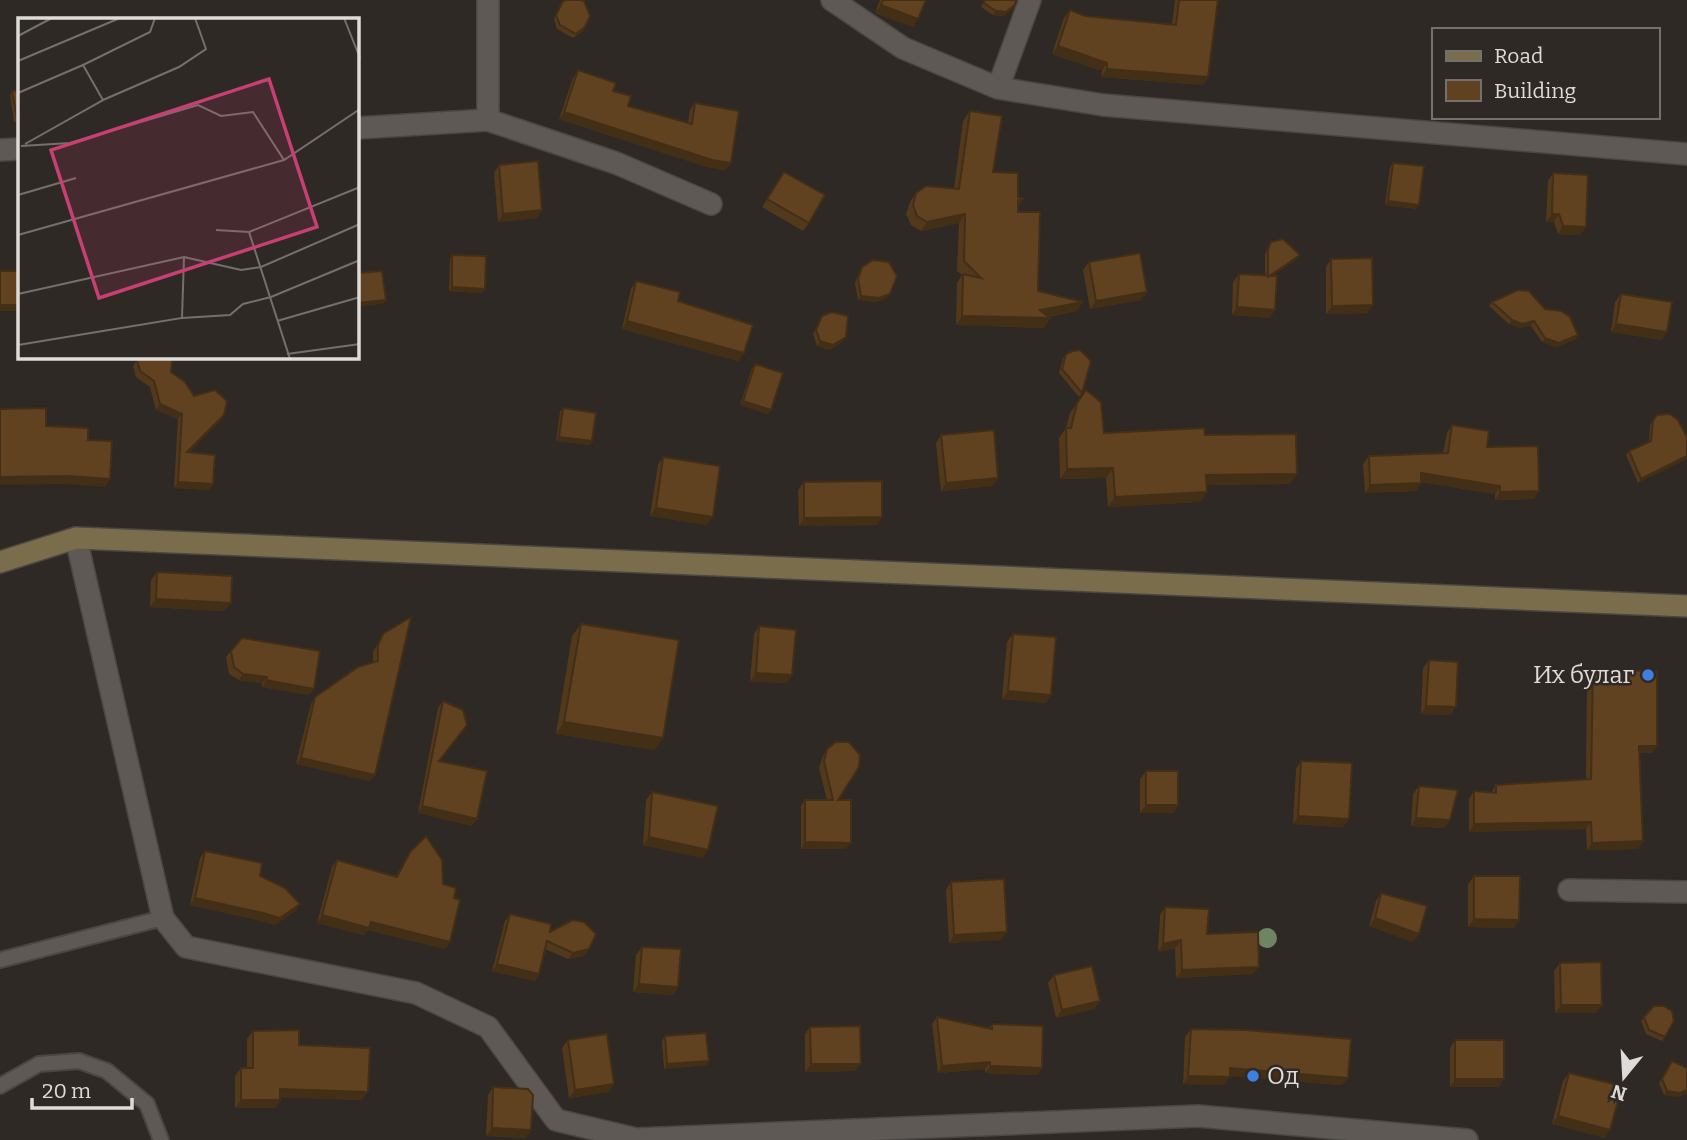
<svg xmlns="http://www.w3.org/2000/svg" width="1687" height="1140" font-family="Bitter,serif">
<rect width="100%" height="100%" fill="#2e2925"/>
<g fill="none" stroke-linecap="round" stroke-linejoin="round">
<defs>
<path id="lane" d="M0,960L163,918
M0,1086L39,1064L79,1061L107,1071L147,1104L161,1140"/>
<path id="street" d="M832,0L903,48L998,88L1103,105L1687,154
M998,88L1030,0
M488,120L616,163L711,204
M357,128L488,120V0
M0,150L19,149
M76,538L163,918L186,947L416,993L488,1027L556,1120L636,1139L1198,1116L1467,1140
M1569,890L1687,892"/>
<path id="secondary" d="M0,562L76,538L1687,606"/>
</defs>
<use href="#lane" stroke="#4a4643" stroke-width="18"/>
<use href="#street" stroke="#4a4643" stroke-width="24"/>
<use href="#secondary" stroke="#4a4643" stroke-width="24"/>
<use href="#lane" stroke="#5e5954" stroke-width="14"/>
<use href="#street" stroke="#5e5954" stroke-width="21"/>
<use href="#secondary" stroke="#796d4b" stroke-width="21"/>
</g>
<circle fill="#6e8462" cx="1267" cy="938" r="10"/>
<path fill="#53391c" d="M880,0H926L913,27L875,13Z
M984,0H1016L1013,9L1003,16L993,15L981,7Z
M1175,0H1218L1208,77L1203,85L1101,77L1102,71L1052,54L1064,18L1070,10L1085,16L1172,24Z
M563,1L585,27L583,31L573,38L557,29L554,19Z
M578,70L628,106L688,123L690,110L695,103L731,163L725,170L707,167L559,119L573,78Z
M19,90V122H14L10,95L12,91Z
M970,111L993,172L1018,208V212L1038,291L1077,311L1048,317L1050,318L1044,328L956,325L957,283L962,275L957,271L959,223L921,231L911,225L906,214L910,202L916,193L954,189L963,121Z
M1393,163L1416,209L1385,205L1390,167Z
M499,165L542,210L537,218L498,222L494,173Z
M784,172L809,223L803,231L762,207Z
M1553,173L1586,227L1580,235L1558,234L1554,222H1546L1548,181Z
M1271,242L1297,259L1272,276L1270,318L1232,315L1233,282L1239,274L1265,276V254Z
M452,255L485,289L482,293L449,291L450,259Z
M1331,259L1373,305L1367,313L1326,314V267Z
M1089,262L1147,292L1141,300L1090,309L1083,270Z
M862,267L890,294L887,298L876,302L858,300L855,283L859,272Z
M636,281L678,301L744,353L738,361L622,329L631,289Z
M1621,294L1662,340L1611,332L1615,302Z
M1492,302L1545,309L1576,339L1556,347L1542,342L1531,326L1519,328L1509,324L1489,306Z
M822,316L843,341L830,350L817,346L813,334Z
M1066,354L1082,393L1079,397L1059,373L1063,358Z
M139,357L171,372L194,396L224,415L220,421L189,452L213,484L209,490L174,488L178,419L156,410L150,387L136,377L133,366Z
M755,364L768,414L740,405L752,368Z
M1086,390L1104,433L1205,435L1290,484L1207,485V492L1200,502L1108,507L1106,478L1060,479L1059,438L1066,428L1070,413Z
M563,408L592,441L590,445L556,441L560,412Z
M1657,415L1687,437L1638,483L1626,455L1629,451L1649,442L1650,425Z
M1452,425L1487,447L1534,499L1495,500V494L1421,482L1416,491L1365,493L1363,464L1369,456L1443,453L1447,433Z
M941,435L993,486L941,491L936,443Z
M663,457L707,525L650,516L658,465Z
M804,482L877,525L799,526L798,490Z
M157,572L225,611L150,607L151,580Z
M581,624L655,750L556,734L572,636Z
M759,626L792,675L787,683L750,681L754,634Z
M383,634L370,781L296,764L311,704L315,697L373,663V652Z
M1013,634L1046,703L1002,699L1007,642Z
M231,651L309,695L262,687V683L239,680L229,674L226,657Z
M1429,660L1456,707L1450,715L1421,714L1423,668Z
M1593,670L1657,746L1652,753H1640L1643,841L1638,849L1587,850L1586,829L1469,832V799L1474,791L1491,793L1496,785L1586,779L1587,678Z
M443,701L439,761L472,826L418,813L438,708Z
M827,749L838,800L846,849H801V806L805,800H827L819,768L823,756Z
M1301,761L1349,819L1343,827L1293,824L1296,769Z
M1146,771L1178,805L1173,813H1140V779Z
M1419,786L1450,820L1444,828L1411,826L1413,794Z
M652,792L703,858L643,845L646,800Z
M205,851L260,876L300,904L295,911L275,925L258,920L190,905L200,858Z
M410,852L443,884L454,898L450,942L445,949L368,930L364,935L317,923L332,867L337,860L396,876Z
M1474,876L1514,928L1468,927V884Z
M951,882L1007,932L1001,940L949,943L946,890Z
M1381,893L1419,934L1413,942L1369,926L1376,901Z
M1165,907L1207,934L1253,974L1176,978L1175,948L1158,952L1160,915Z
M510,914L550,932L589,949L584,956L568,959L545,949L535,981L492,971L505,921Z
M642,947L678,987L673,995L633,992L636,955Z
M1560,963L1596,1013H1555L1554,971Z
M1054,975L1100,1001L1094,1009L1056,1018L1048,983Z
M937,1017L989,1028L992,1024L1042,1068L1037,1075L985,1073V1069L938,1073L932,1024Z
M1644,1017L1674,1021L1662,1041L1646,1034L1641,1021Z
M810,1027L855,1071L805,1072V1034Z
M1191,1029L1342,1085L1230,1076L1224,1085L1183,1084L1185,1037Z
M253,1031L299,1045L362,1100L280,1097V1100L275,1108H235V1076L241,1068H247V1039Z
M665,1036L709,1061L706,1065L664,1069L662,1041Z
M568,1040L614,1084L609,1092L569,1098L562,1048Z
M1455,1040L1499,1087H1450V1048Z
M1669,1065L1687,1068V1093L1677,1097L1664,1095L1659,1083Z
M1569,1073L1605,1138L1552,1124L1563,1081Z
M493,1087L526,1138L486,1136L488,1095Z"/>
<path fill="#432e16" d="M881,5L918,19L913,27L875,13Z
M1015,5L1013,9L1003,16L993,15L996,11Z
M1058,46L1107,63L1102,71L1052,54Z
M1107,69L1208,77L1203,85L1101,77Z
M564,112L731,163L725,170L707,167L559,119Z
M1024,199L1017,208L1018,200Z
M1388,201L1419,205L1416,209L1385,205Z
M542,210L537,218L498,222L503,214Z
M965,214L959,223L921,231L927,222Z
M1552,214H1559L1554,222H1546Z
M1563,226L1586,227L1580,235L1558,234Z
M1300,255L1297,259L1265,281L1268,277Z
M452,287L485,289L482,293L449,291Z
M1147,292L1141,300L1090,309L1096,301Z
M890,294L887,298L876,302L858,300L861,296Z
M386,300L383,304L357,307V303Z
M1083,302L1077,311L1040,318H1050L1044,328L956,325L962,316L1040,310Z
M0,305H19V311H0Z
M1373,305L1367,313L1326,314L1332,306Z
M1237,307L1275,310L1270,318L1232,315Z
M1512,320L1534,321L1531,326L1519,328L1509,324Z
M627,321L744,353L738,361L622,329Z
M1616,324L1667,332L1662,340L1611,332Z
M1578,335L1576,339L1556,347L1542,342L1545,338Z
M846,337L843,341L830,350L817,346L820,341Z
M743,401L771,410L768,414L740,405Z
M160,404L182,414L178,419L156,410Z
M224,415L220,421L184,458L187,452Z
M559,437L592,441L590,445L556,441Z
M1687,456V459L1638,483L1641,479Z
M1113,468L1106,478L1060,479L1067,469Z
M1421,473L1500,486L1495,494L1415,481Z
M1297,474L1290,484L1200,485L1206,475Z
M68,476L110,479L105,487L63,484L0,485V477Z
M998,478L993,486L941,491L946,483Z
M178,482L213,484L209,490L174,488Z
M1421,483L1416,491L1365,493L1370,485Z
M1539,491L1534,499L1495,500L1500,492Z
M1207,492L1200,502L1108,507L1115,497Z
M656,508L713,517L707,525L650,516Z
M882,517L877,525L799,526L804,518Z
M156,599L231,603L225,611L150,607Z
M756,673L792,675L787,683L750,681Z
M243,674L267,677L262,683L239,680Z
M266,680L314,689L309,695L262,687Z
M1008,691L1051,695L1046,703L1002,699Z
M1426,706L1456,707L1450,715L1421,714Z
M564,722L663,738L655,750L556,734Z
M1639,746H1657L1652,753H1634Z
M301,758L375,775L370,781L296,764Z
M1146,805H1178L1173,813H1140Z
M422,806L477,819L472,826L418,813Z
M1298,816L1349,819L1343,827L1293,824Z
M1416,818L1450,820L1444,828L1411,826Z
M1591,822L1586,829L1469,832L1474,824Z
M649,837L708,850L703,858L643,845Z
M1643,841L1638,849L1587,850L1592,843Z
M805,842L851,843L846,849H801Z
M195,898L263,913L300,904L295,911L275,925L258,920L190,905Z
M322,915L371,922L450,942L445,949L368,930L364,935L317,923Z
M1375,918L1419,934L1413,942L1369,926Z
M1474,919L1519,920L1514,928L1468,927Z
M1007,932L1001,940L949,943L954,935Z
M1181,940L1175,948L1158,952L1163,944Z
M589,949L584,956L568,959L573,953Z
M497,964L539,974L535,981L492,971Z
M1259,967L1253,974L1176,978L1182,970Z
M639,984L678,987L673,995L633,992Z
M1100,1001L1094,1009L1056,1018L1062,1010Z
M1561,1005H1602L1596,1013H1555Z
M709,1061L706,1065L664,1069L667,1064Z
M990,1062L985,1069L938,1073L942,1066Z
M811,1064H861L855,1071L805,1072Z
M990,1066L1042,1068L1037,1075L985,1073Z
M1230,1068L1348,1078L1342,1085L1225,1076Z
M1188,1076L1230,1077L1224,1085L1183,1084Z
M1455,1079H1504L1499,1087H1450Z
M614,1084L609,1092L569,1098L575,1090Z
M280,1089L368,1092L362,1100L275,1097Z
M1687,1090V1093L1677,1097L1664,1095L1667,1091Z
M241,1100H280L275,1108H235Z
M1558,1116L1610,1130L1605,1138L1552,1124Z
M492,1128L531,1130L526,1138L486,1136Z"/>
<path fill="#604220" stroke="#432e16" stroke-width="2" d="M566,0H580L584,1L590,16L585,27L576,34L560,25L556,15L563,1Z
M883,0H926L918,19L881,5Z
M985,0H1016L1015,5L1006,12L996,11L984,3Z
M1179,0H1218L1208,77L1107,69V63L1058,46L1070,10L1085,16L1176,25Z
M578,70L616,83L613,91L631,96L628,106L692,124L695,103L739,111L731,163L712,160L564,112Z
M19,90V118H17L12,91Z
M970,111L1002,116L993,172L1018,173V197L1024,199L1018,200V212H1040L1038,291L1083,302L1040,310L1050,318L962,316L963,274L981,278L964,261L965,214L927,222L917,216L913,205L916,193L926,186L959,189Z
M538,161L542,210L503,214L499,165Z
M1393,163L1424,166L1419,205L1388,201Z
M784,172L825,195L809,223L767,199Z
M1553,173L1588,175L1586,227L1563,226L1559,214H1552Z
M1283,239L1300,255L1268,277V250L1271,242Z
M1140,253L1147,292L1096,301L1089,262Z
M452,255L486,256L485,289L452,287Z
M1372,258L1373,305L1332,306L1331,259Z
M873,260L889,262L897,276L890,294L879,298L861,296L858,279L862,267Z
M0,271H19V305H0Z
M382,271L386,300L357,303V273Z
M1239,274L1277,276L1275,310L1237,307Z
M636,281L680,292L678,301L753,325L744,353L627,321Z
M1518,290L1529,291L1545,309L1561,311L1570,317L1578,335L1559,343L1545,338L1534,321L1522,324L1512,320L1492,302Z
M1621,294L1672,302L1667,332L1616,324Z
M832,312L848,316L846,337L833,345L820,341L816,330L822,316Z
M1080,350L1091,361L1082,393L1062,369L1066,354L1073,351Z
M140,357H170L172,361L171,372L185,382L194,396L215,390L227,401L224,415L187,452L215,455L213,484L178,482L182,414L160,404L154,381L140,371L137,360Z
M755,364L783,373L771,410L743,401Z
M1086,390L1101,402L1104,433L1204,428L1205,435L1296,434L1297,474L1206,475L1207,492L1115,497L1113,468L1067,469L1066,428H1071L1077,403Z
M46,408V426L88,428V440L112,441L110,479L68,476L0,477V409Z
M563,408L596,413L592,441L559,437Z
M1670,414L1678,420L1687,437V456L1641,479L1629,451L1651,441L1653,421L1657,415Z
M1452,425L1489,431L1487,447L1538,446L1539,491L1500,492V486L1421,473V483L1370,485L1369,456L1448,453Z
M994,430L998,478L946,483L941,435Z
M663,457L720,466L713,517L656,508Z
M882,481V517L804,518V482Z
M157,572L232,576L231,603L156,599Z
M411,617L375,775L301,758L315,697L358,667L378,661V645L383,634Z
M581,624L679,640L663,738L564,722Z
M759,626L796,630L792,675L756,673Z
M1013,634L1056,637L1051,695L1008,691Z
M242,638L320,651L314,689L266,680L267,677L243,674L234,667L231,651Z
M1429,660L1458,662L1456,707L1426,706Z
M1593,670L1657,671V746H1639L1643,841L1592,843L1591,822L1474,824V791L1496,793V785L1591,779Z
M443,701L463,710L467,725L439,761L487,771L477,819L422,806Z
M836,742H849L860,755L859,767L838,800H851V843L805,842V800H833L824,761L827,749Z
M1301,761L1352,763L1349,819L1298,816Z
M1146,771H1178V805H1146Z
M1419,786L1458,790L1450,820L1416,818Z
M652,792L718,806L708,850L649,837Z
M426,836L442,860L443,884L456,888L454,898L460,900L450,942L371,922L369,928L322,915L337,860L397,877L410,852Z
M205,851L262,863L260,876L285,888L300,904L280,918L263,913L195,898Z
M1474,876H1520L1519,920L1474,919Z
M1004,879L1007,932L954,935L951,882Z
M1381,893L1427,906L1419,934L1375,918Z
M1165,907L1209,909L1207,934L1258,932L1259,967L1182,970L1181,940L1163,944Z
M510,914L551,924L550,932L573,920L584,922L596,934L589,949L573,953L547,941L539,974L497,964Z
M642,947L681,949L678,987L639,984Z
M1601,962L1602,1005H1561L1560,963Z
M1092,966L1100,1001L1062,1010L1054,975Z
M1654,1006H1664L1672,1011L1674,1021L1665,1037L1649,1030L1644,1017Z
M937,1017L992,1029V1024L1043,1026L1042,1068L990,1066V1062L942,1066Z
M860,1026L861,1064H811L810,1027Z
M1191,1029L1246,1030L1351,1039L1348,1078L1230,1068V1077L1188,1076Z
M299,1030V1045L370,1048L368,1092L280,1089V1100H241V1068H253V1031Z
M706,1033L709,1061L667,1064L665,1036Z
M607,1034L614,1084L575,1090L568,1040Z
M1455,1040H1504V1079H1455Z
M1672,1061L1687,1068V1090L1680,1093L1667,1091L1662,1079Z
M1569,1073L1622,1086L1610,1130L1558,1116Z
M493,1087L528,1089L533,1095L531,1130L492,1128Z"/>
<g fill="#3f7fe0" stroke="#2e2925" stroke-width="2.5">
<circle cx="1648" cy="675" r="7"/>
<circle cx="1253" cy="1076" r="7"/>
</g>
<g text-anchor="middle" stroke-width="5" stroke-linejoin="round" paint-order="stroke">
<g font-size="24" fill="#dedbd8" stroke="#2e2925" text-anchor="end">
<text x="1634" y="683">Их булаг</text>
<text x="1267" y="1084" text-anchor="start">Од</text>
</g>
</g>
<g transform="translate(18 18)">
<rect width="341" height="341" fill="#2e2925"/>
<path fill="none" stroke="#74706d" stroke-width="2" d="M326,0L342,40M0,18L34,0M0,43L102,0M0,75L65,47M85,82L161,49L188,31L177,0M7,126L85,82L65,47L132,14L137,0M3,128L52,125L180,87L203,98L235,94L266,142M0,177L58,160M198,212L231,214M0,217L266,142L342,91M0,276L166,239L223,252L243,249L342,206M164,300L212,297L225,286L253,279L342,242M259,303L342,279M0,327L164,300L166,239M269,336L342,326M272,341L231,214L342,169"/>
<path fill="#c83f74" fill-opacity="0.15" stroke="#c83f74" stroke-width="3.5" d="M251,61L299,209L81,280L33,132Z"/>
<rect width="341" height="341" fill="none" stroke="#dedbd8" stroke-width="3.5"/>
</g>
<rect x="1432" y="28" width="228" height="91" fill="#2e2925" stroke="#74706d" stroke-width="2"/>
<rect x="1446" y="51" width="35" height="10" fill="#796d4b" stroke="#74706d" stroke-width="2"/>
<text x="1494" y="63" font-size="21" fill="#dedbd8">Road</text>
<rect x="1446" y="80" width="35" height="21" fill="#604220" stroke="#74706d" stroke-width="2"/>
<text x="1494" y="98" font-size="21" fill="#dedbd8">Building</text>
<g transform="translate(1624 1077) rotate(198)" stroke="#2e2925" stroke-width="5" paint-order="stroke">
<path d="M0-5L12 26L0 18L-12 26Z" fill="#dedbd8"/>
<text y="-10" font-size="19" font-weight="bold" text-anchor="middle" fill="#dedbd8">N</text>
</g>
<path d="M32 1098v10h100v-10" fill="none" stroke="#dedbd8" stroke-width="3.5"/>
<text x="42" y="1098" font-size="21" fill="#dedbd8" stroke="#2e2925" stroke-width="5" paint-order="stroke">20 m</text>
</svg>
